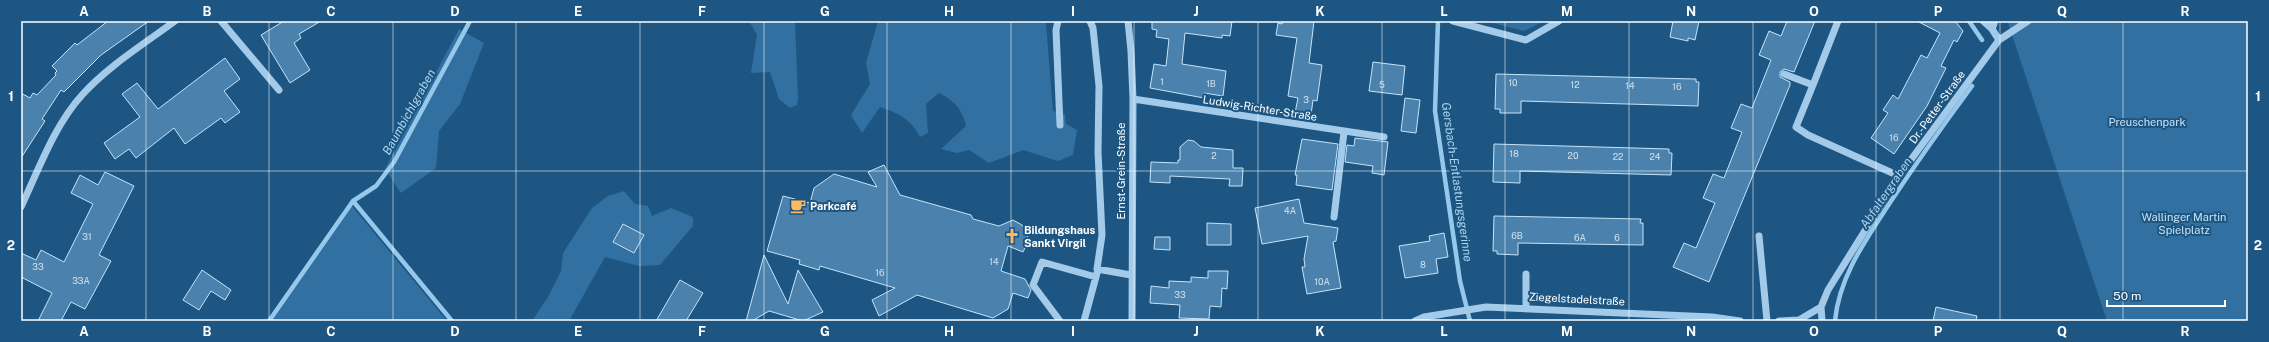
<svg xmlns="http://www.w3.org/2000/svg" width="2269" height="342" font-family="'Public Sans',sans-serif">
<rect width="100%" height="100%" fill="#1d5682"/>
<path fill="#3170a0" d="M749,21H795L798,99L797,105L790,108L779,99L770,72L751,73L757,35Z
M878,21H1049L1046,23L1053,111L1065,114L1066,124L1077,130L1073,155L1058,161L1023,150L989,163L969,150L957,153L941,149L966,126C962,109 955,101 939,93L926,104L928,133L920,137C911,119 898,113 880,107L862,133L851,115L870,84L866,63Z
M1485,21H1544L1524,31Z
M2016,21H2248V321H2107L2008,23Z
M459,29L484,43L460,104L439,131L436,168L401,193L385,169Z
M624,191L635,204L648,206L652,216L671,208L693,217V226L660,265L639,266L605,257L569,321H532L548,297L561,271L563,253L592,208L608,196Z
M352,206L447,321H271Z"/>
<g fill="none" stroke-linecap="round" stroke-linejoin="round">
<path stroke="#96c8eb" stroke-width="4.5" d="M1438,21L1435,111L1460,281L1470,321
M1969,21L1982,40
M353,201L452,321
M269,321L353,201L376,186L394,162L470,21
M1835,321C1839,276 1867,238 1891,201C1917,162 1944,124 1972,86"/>
</g>
<path fill="#4a82ad" stroke="#c7e3f7" d="M108,21H149L101,55L64,92L61,90L42,119L45,121L21,158V93L30,98L33,93L37,95L56,75L55,73L57,71L52,66L75,43L77,45Z
M284,21H321L299,34L301,38L294,43L310,70L290,83L261,35Z
M1152,21H1232L1230,36L1222,35V38L1185,33L1182,64L1226,71L1223,96L1204,93V98L1150,88L1154,64L1166,66L1169,39L1156,37L1157,30L1152,29Z
M1283,21H1314L1309,63L1322,65L1317,101L1313,100L1311,115L1295,113L1298,98L1288,96L1297,38L1276,35L1278,23L1282,24Z
M1673,21H1699L1695,40L1688,38V41L1670,37Z
M1787,21H1815L1794,72L1784,69L1780,72V77L1790,82V85L1709,282L1673,267L1684,243L1696,248L1715,203L1703,198L1713,174L1724,178L1742,132L1731,128L1741,104L1752,108L1771,60L1759,55L1769,31L1781,36Z
M1917,21H1955L1963,31L1957,42L1954,40L1941,66L1946,68L1927,106L1894,154L1871,138L1888,113L1883,110L1893,95L1898,99L1921,55L1927,58L1940,33Z
M225,58L240,79L224,91L240,112L225,123L221,118L185,144L174,128L136,158L129,149L115,159L104,143L140,117L122,94L137,83L158,109Z
M1373,62L1405,66L1402,95L1369,91Z
M1496,74L1696,79V82H1699L1698,106L1521,101V113H1500V109H1495Z
M1405,98L1420,100L1416,133L1401,131Z
M1355,138L1388,142L1384,175L1372,173L1373,166L1345,162L1347,145L1354,146Z
M1302,139L1338,144L1332,190L1296,185L1297,175H1295Z
M1188,140L1194,141L1201,147L1233,150V168H1243L1242,186H1229L1230,179L1170,176V183L1150,182L1151,162L1178,163V160H1180V147Z
M1494,144L1669,149V153H1672L1671,175L1520,171V183L1493,182Z
M884,165L900,195L971,215L973,219L999,226L1013,220L1022,225L1028,233L1027,244L1023,252L1008,246L1001,271L1025,279L1031,290L1028,298L1013,293L1008,309L993,318L917,295L879,316L872,300L895,288L820,266L819,270L799,264L800,260L767,251L783,196L810,203L814,188L834,174L877,187L868,172Z
M105,172L134,186L99,255L111,261L85,309L71,302L61,321H38L52,293L21,277V253L36,260L41,250L64,262L93,204L71,193L80,175L98,185Z
M1299,199L1304,223L1338,228L1336,241L1333,242L1341,288L1307,294L1302,267H1305L1304,259L1308,236L1262,244L1255,208Z
M1494,216L1641,219L1640,223H1643V245L1518,243V255L1497,254V251H1493Z
M1207,223L1231,224V245H1207Z
M623,224L644,235L634,253L613,242Z
M1444,233L1448,257L1436,259L1438,273L1405,278L1399,246L1430,241L1429,236Z
M1155,237H1170V250L1154,249Z
M764,255L788,304L798,270L823,312L803,321L769,311L752,321H746Z
M202,270L231,290L225,300L211,291L199,310L183,300Z
M1208,271H1228L1227,289L1222,288L1221,307L1210,306L1209,319L1179,318L1180,305L1150,303L1151,286L1169,288V281L1191,282V277L1208,278Z
M680,280L703,293L686,321H656Z
M1936,307L1977,316L1976,321H1933Z"/>
<g fill="none" stroke-linecap="round" stroke-linejoin="round">
<path stroke="#a3cbe9" stroke-width="7" d="M221,21L279,90
M1058,21L1056,30L1060,125
M1090,21L1093,28L1099,86L1098,152L1102,235L1097,269L1131,275
M1128,21L1131,51L1133,99L1132,321
M1453,21L1526,40L1559,21
M1983,21L1992,29
M1995,21L1992,29L1999,40
M1784,74L1813,85L1796,127L1808,135L1899,176
M1813,85L1838,21
M1133,99L1384,137
M21,207C39,169 54,126 82,95C108,66 144,44 175,21
M1334,217L1344,132
M1759,236L1767,321
M1526,308V274
M1060,321L1033,285L1042,262L1096,277
M1084,321L1097,273
M1415,321L1424,317L1486,307L1712,317L1740,321
M1779,321L1799,320L1821,307
M1822,321L1821,307L1828,290L1899,176L1999,40L2028,21"/>
</g>
<path fill="none" stroke="#fff" stroke-width="1" stroke-opacity="0.55" d="M146,21V321M269,21V321M393,21V321M516,21V321M640,21V321M764,21V321M887,21V321M1011,21V321M1134,21V321M1258,21V321M1382,21V321M1505,21V321M1629,21V321M1753,21V321M1876,21V321M2000,21V321M2123,21V321M21,171H2248"/>
<defs>
<symbol id="cafe-bare" viewBox="-9 -9 18 18"><path d="M-5.5-4.5H6V0H3Q3 3.5 0 3.5H-2.5Q-5.5 3.5-5.5 0ZM3-3.2v2h1.7v-2ZM-6 4.5H4V6H-6Z" fill="#f9ba61" stroke="#1d5682" stroke-width="2.5" paint-order="stroke"/></symbol>
<symbol id="church-bare" viewBox="-9 -9 18 18"><path d="M-1.2-6h2.4v3.5h3.3v2.4h-3.3V6h-2.4V-.1h-3.3v-2.4h3.3Z" fill="#f9ba61" stroke="#1d5682" stroke-width="2.5" paint-order="stroke"/></symbol>
</defs>
<g fill-rule="evenodd">
<use href="#cafe-bare" x="787" y="195" width="22" height="22"/>
<use href="#church-bare" x="1001" y="225" width="22" height="22"/>
</g>
<g text-anchor="middle" stroke-width="4" stroke-linejoin="round" paint-order="stroke">
<g font-size="9" fill="#d2e0ea">
<text x="1162" y="85">1</text>
<text x="1513" y="86">10</text>
<text x="1211" y="87">1B</text>
<text x="1382" y="88">5</text>
<text x="1575" y="88">12</text>
<text x="1630" y="89">14</text>
<text x="1677" y="90">16</text>
<text x="1306" y="103">3</text>
<text x="1894" y="141">16</text>
<text x="1514" y="157">18</text>
<text x="1214" y="159">2</text>
<text x="1573" y="159">20</text>
<text x="1618" y="160">22</text>
<text x="1655" y="160">24</text>
<text x="1290" y="214">4A</text>
<text x="1517" y="239">6B</text>
<text x="87" y="240">31</text>
<text x="1580" y="241">6A</text>
<text x="1617" y="241">6</text>
<text x="994" y="265">14</text>
<text x="1423" y="268">8</text>
<text x="38" y="270">33</text>
<text x="880" y="276">16</text>
<text x="81" y="284">33A</text>
<text x="1322" y="285">10A</text>
<text x="1180" y="298">33</text>
</g>
<g font-size="11" fill="#fff" stroke="#1d5682">
<text transform="translate(1937 107) rotate(-54)" y="4">Dr.-Petter-Straße</text>
<text transform="translate(1260 108) rotate(9)" y="4">Ludwig-Richter-Straße</text>
<text transform="translate(1121 171) rotate(-90)" y="4">Ernst-Grein-Straße</text>
<text transform="translate(1577 299) rotate(3)" y="4">Ziegelstadelstraße</text>
</g>
<g font-size="11" fill="#c7e3f7" stroke="#1d5682">
<text x="2147" y="126">Preuschenpark</text>
<text x="2184" y="221">Wallinger Martin<tspan x="2184" dy="13">Spielplatz</tspan></text>
</g>
<g font-size="11" font-weight="bold" fill="#fff" stroke="#1d5682" text-anchor="start">
<text x="810" y="210">Parkcafé</text>
<text x="1024" y="234">Bildungshaus<tspan x="1024" dy="13">Sankt Virgil</tspan></text>
</g>
<g font-size="12" font-style="italic" fill="#aed5f1" stroke="#1d5682">
<text transform="translate(409 112) rotate(-61)" y="4">Baumbichlgraben</text>
<text transform="translate(1457 182) rotate(82)" y="4">Gersbach-Entlastungsgerinne</text>
<text transform="translate(1886 193) rotate(-56)" y="4">Abfaltergraben</text>
</g>
</g>
<rect width="2269" height="342" fill="none" stroke="#1d5682" stroke-width="44"/>
<path d="M2107 300v6h118v-6" fill="none" stroke="#ffffff" stroke-width="2"/>
<text x="2113" y="300" font-size="12" fill="#ffffff" stroke="#1d5682" stroke-width="3" paint-order="stroke">50 m</text>
<rect x="22" y="22" width="2225" height="298" fill="none" stroke="#fff" stroke-width="1.5"/>
<g font-size="13" text-anchor="middle" font-weight="bold" fill="#fff">
<text x="84" y="16">A</text>
<text x="207" y="16">B</text>
<text x="331" y="16">C</text>
<text x="455" y="16">D</text>
<text x="578" y="16">E</text>
<text x="702" y="16">F</text>
<text x="825" y="16">G</text>
<text x="949" y="16">H</text>
<text x="1073" y="16">I</text>
<text x="1196" y="16">J</text>
<text x="1320" y="16">K</text>
<text x="1444" y="16">L</text>
<text x="1567" y="16">M</text>
<text x="1691" y="16">N</text>
<text x="1814" y="16">O</text>
<text x="1938" y="16">P</text>
<text x="2062" y="16">Q</text>
<text x="2185" y="16">R</text>
<text x="11" y="101">1</text>
<text x="2258" y="101">1</text>
<text x="11" y="250">2</text>
<text x="2258" y="250">2</text>
<text x="84" y="336">A</text>
<text x="207" y="336">B</text>
<text x="331" y="336">C</text>
<text x="455" y="336">D</text>
<text x="578" y="336">E</text>
<text x="702" y="336">F</text>
<text x="825" y="336">G</text>
<text x="949" y="336">H</text>
<text x="1073" y="336">I</text>
<text x="1196" y="336">J</text>
<text x="1320" y="336">K</text>
<text x="1444" y="336">L</text>
<text x="1567" y="336">M</text>
<text x="1691" y="336">N</text>
<text x="1814" y="336">O</text>
<text x="1938" y="336">P</text>
<text x="2062" y="336">Q</text>
<text x="2185" y="336">R</text>
</g>
</svg>
